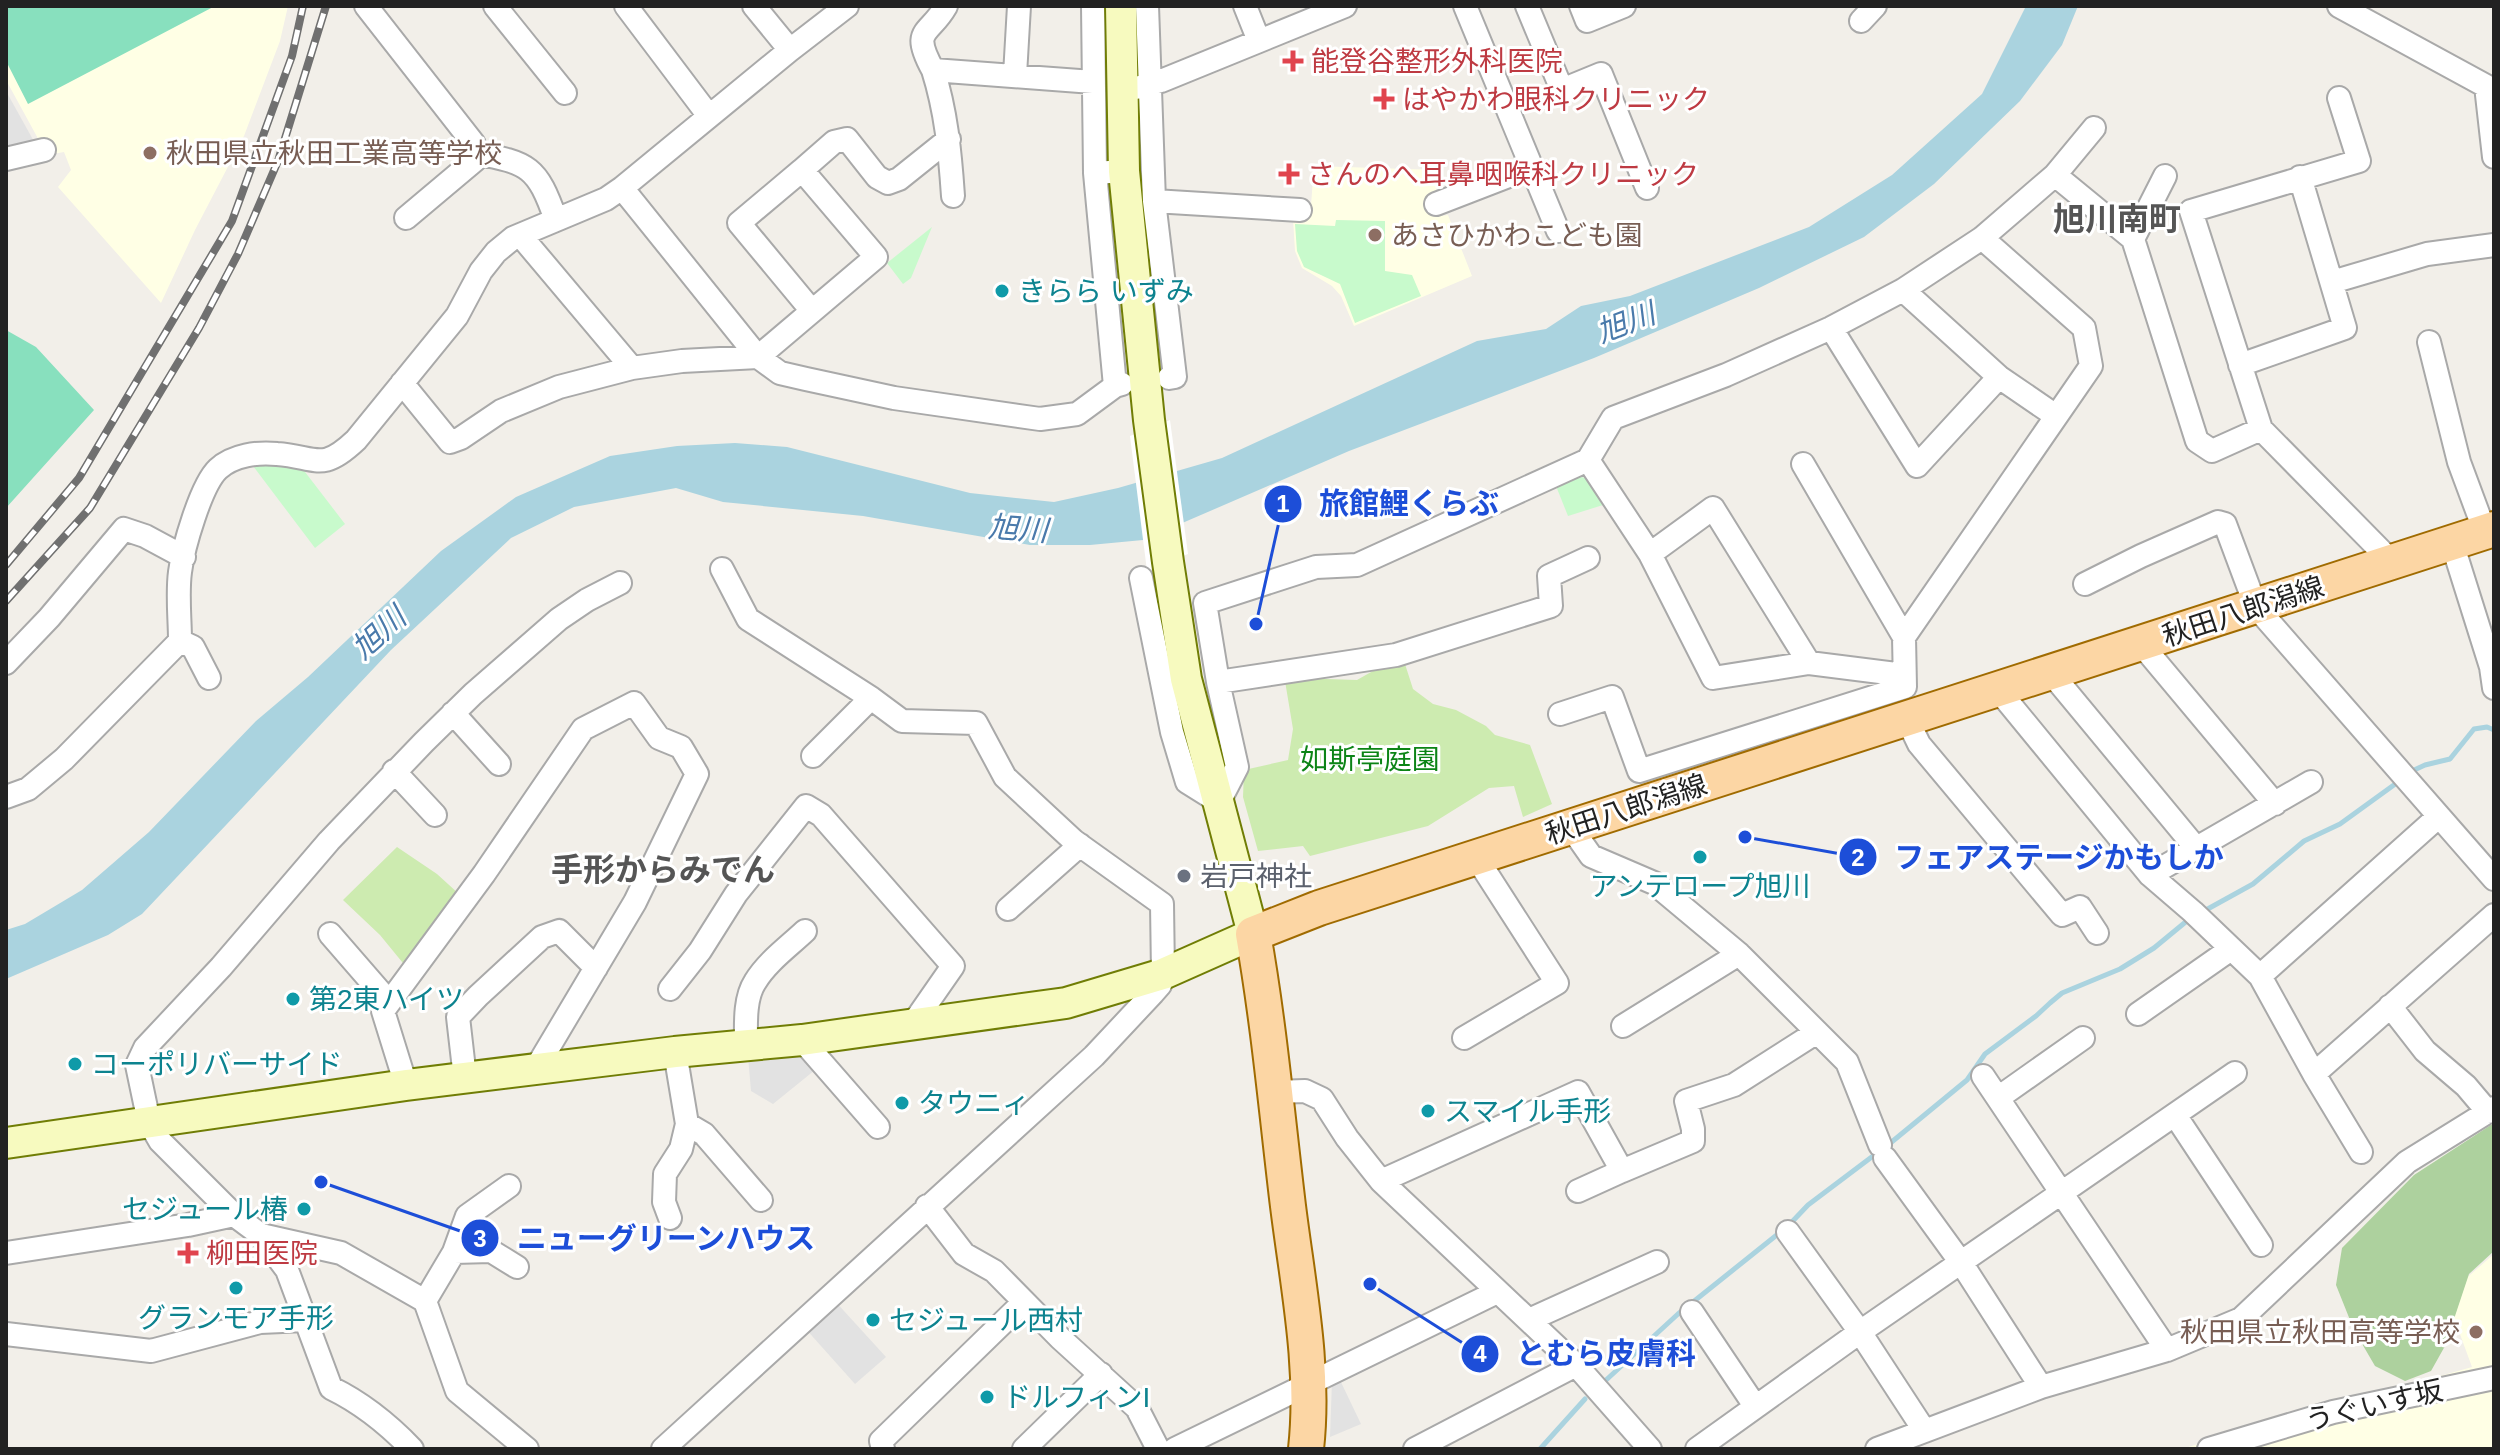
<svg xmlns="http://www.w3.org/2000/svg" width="2500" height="1455" font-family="Arial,'Noto Sans JP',sans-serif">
<rect width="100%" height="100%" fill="#f2efe9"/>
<path fill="#ffffe5" d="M6,6H288L280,41L244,136L195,230L161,303L58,187L71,170L64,152L47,155L6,80Z
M1314,166L1438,170L1434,217L1448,215L1472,276L1354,326L1341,296L1332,286L1302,268L1295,251L1293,219L1310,218Z
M2494,1254V1449H2181L2472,1367L2446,1296Z"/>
<path fill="#cdebb0" d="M1387,663L1405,664L1413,689L1433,704L1456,710L1486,726L1495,735L1530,745L1552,804L1523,817L1514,786L1489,788L1428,826L1310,856L1303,846L1258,851L1243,797L1244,770L1288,760L1293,729L1285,681L1296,678L1357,680Z
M397,847L437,874L459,894L407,968L380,935L343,900Z"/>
<path fill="#add19e" d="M2494,1123V1251L2469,1274L2445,1346L2431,1371L2405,1381L2375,1366L2354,1330L2336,1285L2342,1248L2414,1175Z"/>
<path fill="#c8facc" d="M1336,220L1385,221V271L1412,275L1421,296L1355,323L1340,284L1304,267L1297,251L1295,224L1335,226Z
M932,227L911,278L903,284L887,263Z
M255,460L302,468L345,524L315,548L250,462Z
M1578,476L1595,481L1603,505L1568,516L1556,486Z"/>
<path fill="#88e0be" d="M6,6H215L28,104L6,61Z
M6,330L36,347L94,410L6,508Z"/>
<path fill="#e2e2e2" d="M6,91L36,145L6,152Z
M797,1048L815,1070L773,1104L751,1091L748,1056Z
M834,1300L886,1357L855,1384L804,1327Z
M1339,1378L1361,1424L1330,1437L1332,1381Z"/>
<path fill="#aad3df" d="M2026,6H2078L2062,45L2020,101L1934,184L1864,237L1759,288L1594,358L1349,451L1143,540L1090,545H1030L863,516L723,502L676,488L574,507L511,538L391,650L142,914L108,935L6,979V930L25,924L82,890L149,832L256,721L308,677L441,551L516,497L610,456L677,446L735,443L787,447L970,493L1054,502L1118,488L1222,458L1477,341L1546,329L1581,306L1630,296L1809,227L1892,175L1982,94Z"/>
<path fill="#fff" d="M1170,420L1188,554L1147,571L1130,436Z"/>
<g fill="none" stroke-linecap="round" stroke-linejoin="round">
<path stroke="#aad3df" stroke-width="5" d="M2412,771L2425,765L2450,759L2474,729L2487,727L2494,730
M2204,911L2253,884L2304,841L2340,824L2398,782
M1888,1145L1967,1080L1985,1054L2036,1016L2050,1003L2062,993L2120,969L2154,948L2188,920
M1789,1225L1808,1205L1877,1153
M1605,1381L1678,1314L1778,1234
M1540,1449L1585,1399"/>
<defs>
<path id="street" d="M366,6L474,144L475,160L406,218
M495,6L565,93
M626,6L709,116
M754,6L790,50
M946,6C929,36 910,28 933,70L1093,82
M1093,6L1095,173
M1147,6L1154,201L1175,377L1169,378
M1245,6L1259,41
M1465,6L1558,231
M1527,6L1562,90L1601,74L1647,188
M1581,6L1587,21L1624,6
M2339,6L2486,86L2494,157
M1861,21L1875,6
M933,70C946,111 950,152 953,196
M1015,75L1019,6
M1136,88L1161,81L1345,6
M475,153C529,163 537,166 556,220
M6,159L44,150
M802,170L834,142L847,139L877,177L888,183L899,179L949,139
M2055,175L2133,239L2197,441L2212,451L2261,429L2392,562
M622,188L758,357L780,373L806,379L894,398L1040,419L1077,414L1115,386L1122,384
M1154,201L1300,210
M1436,204L1532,167
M520,235L632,368
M2133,239L2165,176
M2332,282L2427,254L2494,245
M1903,290L1999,377L2056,416
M1831,328L1917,466L1999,377
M2429,342L2459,462L2485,532
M2240,365L2345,328L2300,177
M402,383L450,442L461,438L501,411L559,387L632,368L682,361L758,357L876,257L802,170L739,223L812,311
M1115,386L1095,173L1124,171
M2261,429L2191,211L2359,161L2339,98
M1588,460L1650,554L1713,678L1809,663L1904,675
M2452,543L2491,667L2494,688
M1650,554L1713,508L1809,663
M1141,578L1172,732L1187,782L1219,802L1237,767L1218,682L1205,603L1316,567L1357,565L1588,460L1613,418L1726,375L1831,328L1903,290L1982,238L2055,175L2094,128
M2085,584L2141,556L2218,522L2225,524L2256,607L2494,879
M1904,637L2091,366L2084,328L1982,238
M180,641L193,647L209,678
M2141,644L2275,804
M6,663L49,618L124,529L145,536L184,557
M2051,673L2196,848
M1218,682L1396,655L1551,606L1549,576L1588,558
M1999,691L2150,875L2193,912L2260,976L2314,1074L2494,915
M453,713L499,764
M1560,714L1612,697L1639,771L1905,687L1904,637L1803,464
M1907,719L1919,744L2062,915L2080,907L2097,933
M813,756L871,698
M394,771L435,815
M6,797L28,789L64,759L180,641C180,619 177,594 180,572C183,548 201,485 218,469C233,455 258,452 277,454C317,457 321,473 356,440L457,316L481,271L496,252L513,238L606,199L622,188L790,50L847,6
M1570,826L1591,856L1654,883L1739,954L1847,1062L1880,1145
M2150,875L2311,782
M1008,909L1080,845
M330,934L389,1002
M2260,976L2438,817
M670,989L700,951L736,894L806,806L821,815L953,966L912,1025
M2390,1006L2425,1051L2466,1086L2488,1112
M2138,1014L2231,949
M1623,1026L1739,954
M1464,1038L1557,983L1476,857
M802,1040L878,1127
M746,1045C746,1026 744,999 755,982C767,962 788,947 805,931
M2314,1074L2361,1152
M1983,1076L2167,1350
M465,1078L458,1017L478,996L542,937L559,931L596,968
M406,1085L383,1011L484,874L583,729L634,703L659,738L681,747L697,774L635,902L535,1070
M1275,1092L1305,1091L1322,1099L1347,1138L1381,1181L1576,1365L1650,1449
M1998,1098L2083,1038
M2175,1115L2261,1245
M687,1124L704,1134L761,1200
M1885,1158L1962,1264L2041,1387
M1381,1181L1578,1092L1622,1171L1693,1141V1129L1686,1101L1734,1085L1817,1032
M1578,1191L1622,1171
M927,1206L964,1254L994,1271L1060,1338L1137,1408L1158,1449
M670,1218L664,1202L665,1174L681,1149L687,1124L675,1052
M1788,1232L1860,1332L1924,1430
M261,1235L287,1270L331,1388C362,1403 388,1424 412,1449
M454,1252L467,1216L509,1186
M6,1253L188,1225L234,1215
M425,1301L454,1252L491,1251L517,1267
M1692,1312L1755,1406
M1529,1320L1657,1262
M6,1334L151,1351L260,1322L305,1320
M527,1449L457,1391L425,1301L341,1253L261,1235L234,1215L160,1141L149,1122L137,1065L145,1048L221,967L329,841L424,742L473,694L559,619L587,600L620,583
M663,1449L1094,1056L1153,993L1160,985L1163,974L1162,904L1074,841L1005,777L976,723L902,721L871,698L748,619L722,569
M883,1449L881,1441L1024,1302
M1024,1449L1101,1374
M1175,1449L1497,1292
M1415,1449L1576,1365
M1697,1449L1860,1332L2235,1073
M1877,1449L2041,1387L2167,1350L2241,1319L2407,1162L2494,1108
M2209,1449L2333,1412L2494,1378"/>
<path id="secondary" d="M6,1143L406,1085L675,1052L802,1040L1066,1003L1163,974L1253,934L1186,679L1168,562L1149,420L1124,171L1121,6"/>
<path id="primary" d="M1306,1449C1315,1368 1298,1286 1288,1206C1277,1115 1269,1024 1253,934L1319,908L2494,529"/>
</defs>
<use href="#street" stroke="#a9a9a9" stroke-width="26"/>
<use href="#secondary" stroke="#707d05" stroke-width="34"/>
<use href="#primary" stroke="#a06b00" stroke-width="38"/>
<use href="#street" stroke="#fff" stroke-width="22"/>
<use href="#secondary" stroke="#f7fabf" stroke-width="30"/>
<use href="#primary" stroke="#fcd6a4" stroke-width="34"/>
<defs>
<path id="rail" d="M6,565L79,478L232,221L292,56L303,6
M6,601L90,508L199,328L238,254L278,161L326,6"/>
</defs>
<use href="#rail" stroke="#707070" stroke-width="8"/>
<use href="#rail" stroke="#fff" stroke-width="5" stroke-dasharray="15" stroke-linecap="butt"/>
</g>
<g fill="#e0444e" stroke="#fff" stroke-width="3">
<path d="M1289 49h8v8h8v8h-8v8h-8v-8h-8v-8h8z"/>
<path d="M1380 87h8v8h8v8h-8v8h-8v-8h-8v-8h8z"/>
<path d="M1285 162h8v8h8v8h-8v8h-8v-8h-8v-8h8z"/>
<path d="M184 1241h8v8h8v8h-8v8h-8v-8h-8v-8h8z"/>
</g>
<g fill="#8d6e63" stroke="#fff" stroke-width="3">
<circle cx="150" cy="153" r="8"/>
<circle cx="1375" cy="235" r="8"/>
<circle cx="2476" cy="1332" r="8"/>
</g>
<g fill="#0f9aa8" stroke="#fff" stroke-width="3">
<circle cx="1002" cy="291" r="8"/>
<circle cx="1700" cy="857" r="8"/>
<circle cx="293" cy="999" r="8"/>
<circle cx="75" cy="1064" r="8"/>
<circle cx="902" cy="1103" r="8"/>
<circle cx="1428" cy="1111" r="8"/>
<circle cx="304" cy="1209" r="8"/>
<circle cx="236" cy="1288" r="8"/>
<circle cx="873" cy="1320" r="8"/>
<circle cx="987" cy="1397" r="8"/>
</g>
<circle fill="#6b7280" stroke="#fff" stroke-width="3" cx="1184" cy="876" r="8"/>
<g text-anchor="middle" stroke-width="6" stroke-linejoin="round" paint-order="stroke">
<g font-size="28" fill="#be3a42" stroke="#fff" text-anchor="start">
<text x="1311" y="71">能登谷整形外科医院</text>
<text x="1402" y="109">はやかわ眼科クリニック</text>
<text x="1307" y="184">さんのへ耳鼻咽喉科クリニック</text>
<text x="206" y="1263">柳田医院</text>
</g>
<g font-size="28" fill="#785e54" stroke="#fff" text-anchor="start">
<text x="166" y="163">秋田県立秋田工業高等学校</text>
<text x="1391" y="245">あさひかわこども園</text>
<text x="2460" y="1342" text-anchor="end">秋田県立秋田高等学校</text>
</g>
<g font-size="28" fill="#0d838f" stroke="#fff" text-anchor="start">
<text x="1018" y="301">きらら いずみ</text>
<text x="1700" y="896" text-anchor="middle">アンテロープ旭川</text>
<text x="309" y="1009">第2東ハイツ</text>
<text x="91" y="1074">コーポリバーサイド</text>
<text x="918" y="1113">タウニィ</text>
<text x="1444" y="1121">スマイル手形</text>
<text x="288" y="1219" text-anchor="end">セジュール椿</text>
<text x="236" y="1328" text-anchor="middle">グランモア手形</text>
<text x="889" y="1330">セジュール西村</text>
<text x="1003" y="1407">ドルフィンI</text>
</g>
<g font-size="28" fill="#222" stroke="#fff">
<text transform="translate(2243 611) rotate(-18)" y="10">秋田八郎潟線</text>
<text transform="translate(1626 809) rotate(-18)" y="10">秋田八郎潟線</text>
<text transform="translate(2374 1405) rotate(-13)" y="10">うぐいす坂</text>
</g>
<g font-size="28" fill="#0c8416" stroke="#fff">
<text x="1370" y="769">如斯亭庭園</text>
</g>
<g font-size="28" fill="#5b616d" stroke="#fff" text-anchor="start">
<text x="1200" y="886">岩戸神社</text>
</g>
<g font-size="30" font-style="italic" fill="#4a7aab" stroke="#fff">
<text transform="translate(1626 323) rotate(-21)" y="10">旭川</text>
<text transform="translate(1018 529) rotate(4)" y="10">旭川</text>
<text transform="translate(379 633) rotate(-42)" y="10">旭川</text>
</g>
<g font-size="32" font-weight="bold" fill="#555" stroke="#fff">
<text x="2117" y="230">旭川南町</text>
<text x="663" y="881">手形からみでん</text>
</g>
</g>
<path fill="none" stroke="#1d4ed8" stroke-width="3" d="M1256 624L1283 504M1745 837L1858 857M321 1182L480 1238M1370 1284L1480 1354"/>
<g fill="#1d4ed8" stroke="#fff" stroke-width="3">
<circle cx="1256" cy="624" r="8"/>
<circle cx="1745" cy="837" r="8"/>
<circle cx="321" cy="1182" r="8"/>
<circle cx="1370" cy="1284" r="8"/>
<circle cx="1283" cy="504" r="20"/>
<circle cx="1858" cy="857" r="20"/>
<circle cx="480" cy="1238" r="20"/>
<circle cx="1480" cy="1354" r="20"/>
</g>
<g font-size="24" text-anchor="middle" font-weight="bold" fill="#fff">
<text x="1283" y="512">1</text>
<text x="1858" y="866">2</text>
<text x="480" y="1247">3</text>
<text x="1480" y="1362">4</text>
</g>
<g font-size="30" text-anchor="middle" font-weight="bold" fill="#1d4ed8" stroke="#fff" stroke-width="6" stroke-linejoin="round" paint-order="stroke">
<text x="1409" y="514">旅館鯉くらぶ</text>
<text x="2059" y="868">フェアステージかもしか</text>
<text x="666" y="1249">ニューグリーンハウス</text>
<text x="1606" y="1364">とむら皮膚科</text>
</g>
<rect width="2500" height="1455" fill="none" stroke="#222222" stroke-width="16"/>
</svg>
